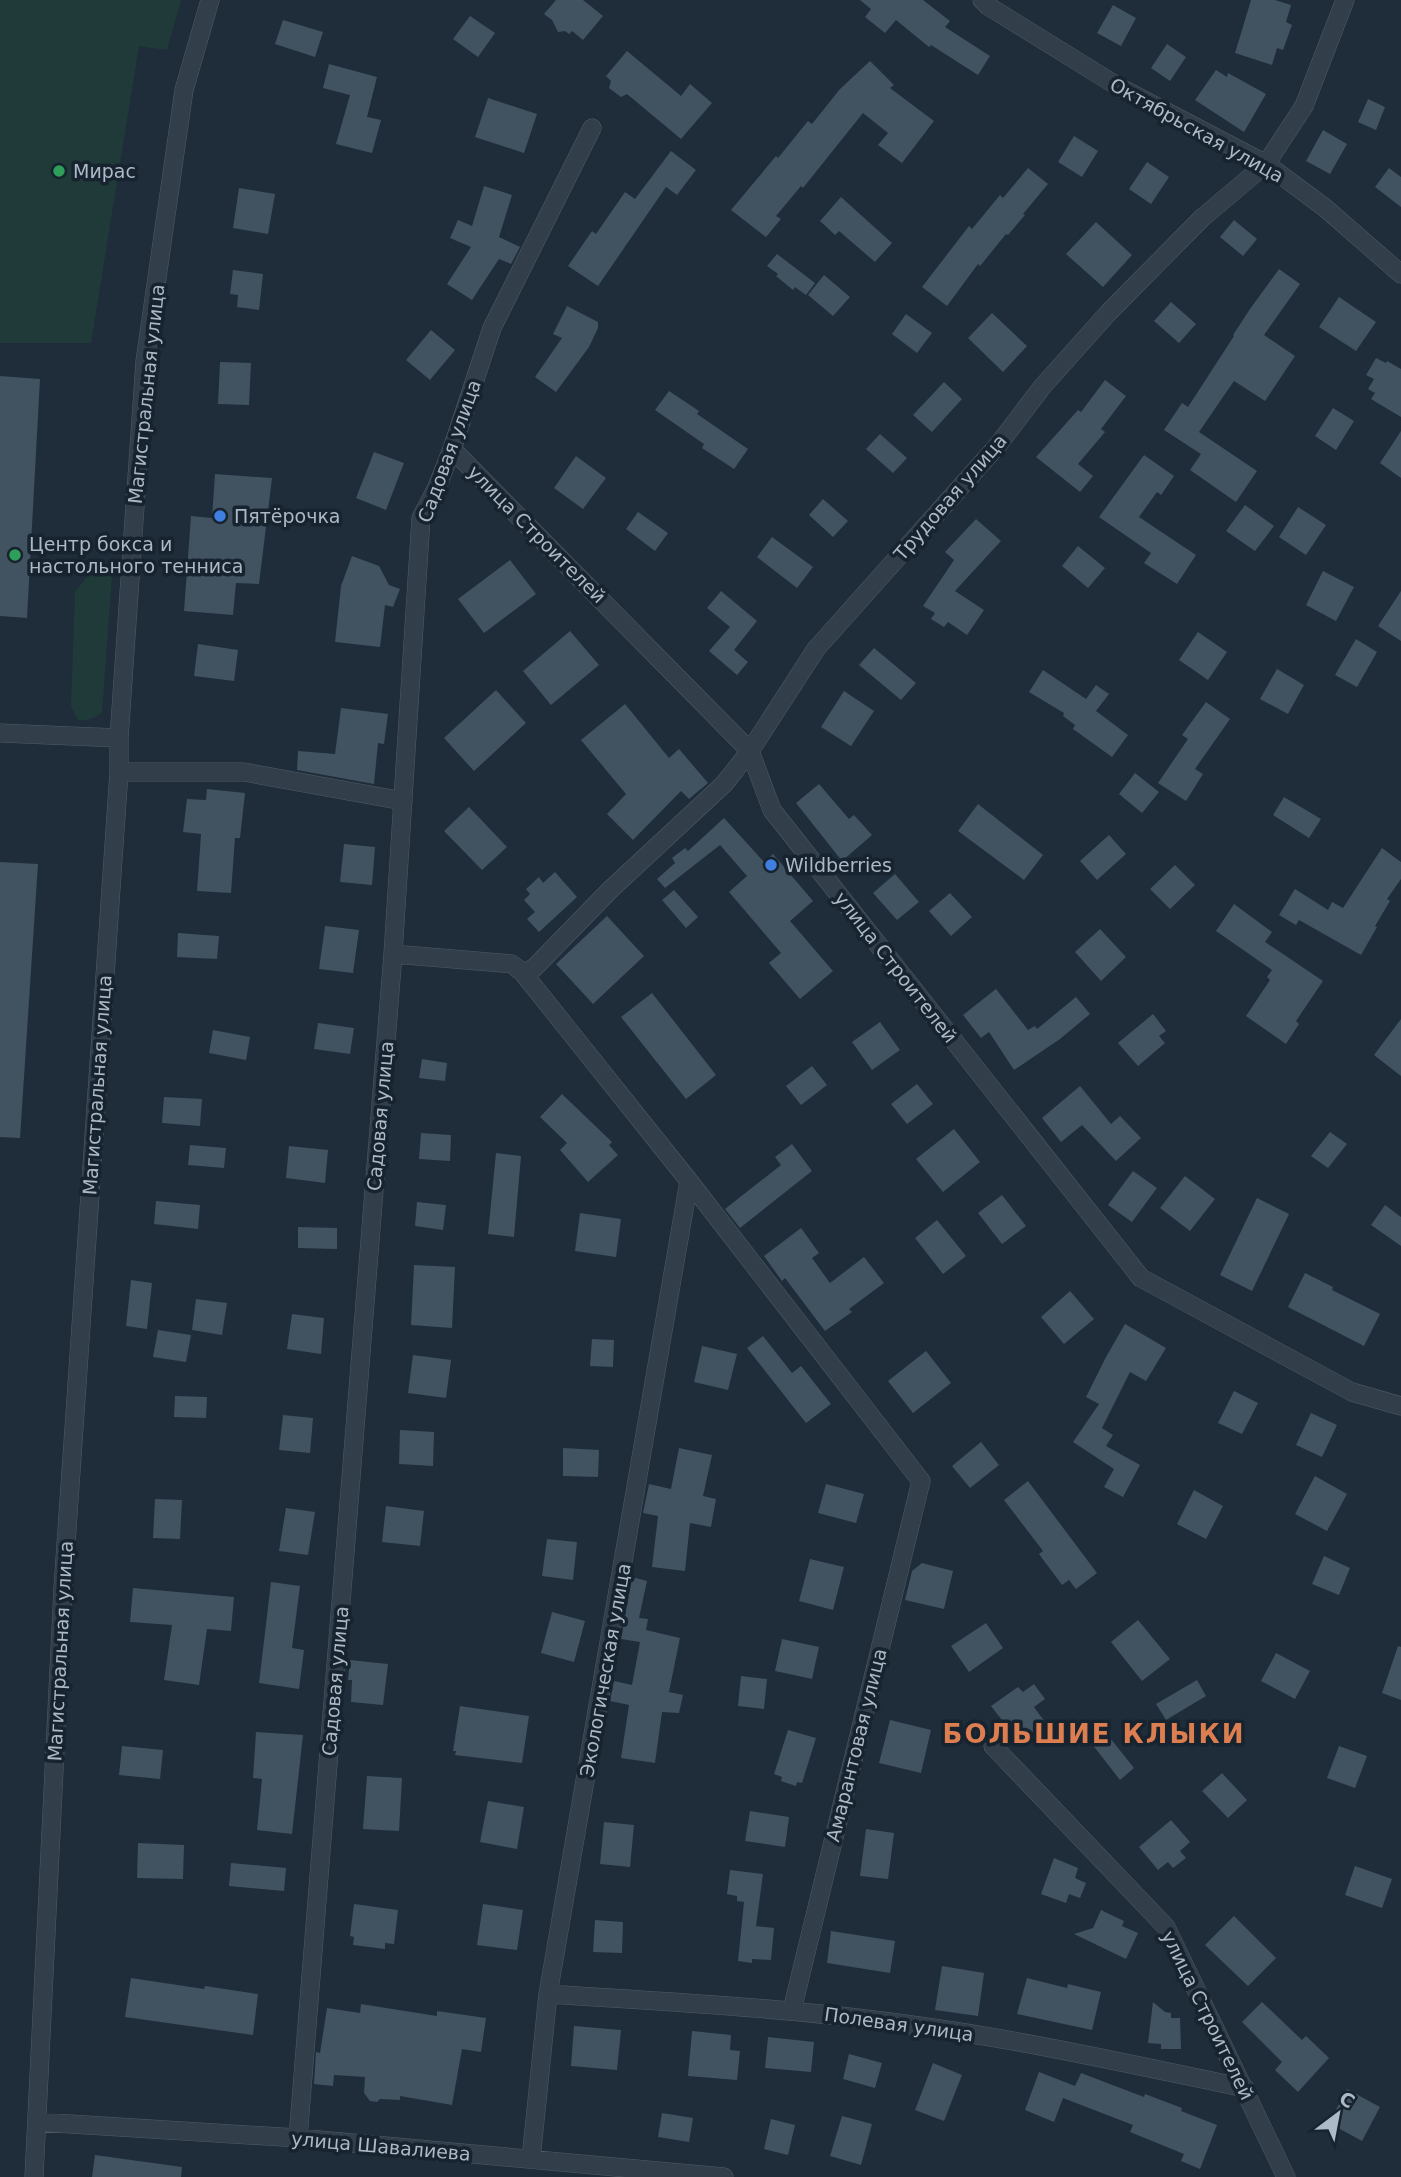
<svg xmlns="http://www.w3.org/2000/svg" width="1401" height="2177" font-family="'DejaVu Sans',sans-serif">
<rect width="100%" height="100%" fill="#1e2d39"/>
<path fill="#203a3a" d="M0,0H181L167,50L139,46L91,343H0Z
M89,574L112,575L102,712C94,719 89,721 78,720L71,706L75,592Z"/>
<path fill="#415261" d="M556,0H583L603,16L583,40L572,31L569,34L565,31L558,32L552,20L544,14Z
M860,0H923L950,21L945,27L990,56L978,75L931,45L929,47L896,20L885,33L865,17L871,9Z
M1251,0H1275L1291,5L1286,22L1292,25L1283,50L1277,48L1272,65L1235,53Z
M1113,5L1136,18L1121,46L1097,33Z
M470,16L495,33L478,57L453,39Z
M283,20L323,32L315,57L275,44Z
M1167,44L1186,57L1170,81L1151,68Z
M627,51L681,96L690,84L712,103L681,139L627,94L621,97L609,88L611,81L606,76Z
M870,61L894,85L890,88L934,121L902,163L878,145L888,133L863,113L803,188L801,186L776,216L781,219L766,237L731,210L776,156L778,158L808,121L812,124L840,89Z
M329,64L377,77L367,117L381,120L372,153L336,144L350,95L323,88Z
M1216,70L1227,77L1228,73L1266,94L1244,132L1195,100Z
M488,98L537,114L524,153L475,137Z
M1368,99L1385,107L1376,130L1358,122Z
M1323,130L1347,144L1330,174L1306,161Z
M1074,136L1098,151L1082,177L1058,162Z
M671,151L696,170L677,195L666,187L598,286L568,266L592,231L596,234L625,192L635,199Z
M1147,162L1169,177L1151,204L1129,189Z
M1028,168L1048,184L1023,214L1025,215L1008,235L1006,234L980,266L978,264L947,306L922,287L969,226L972,229L1000,195L1003,198Z
M1389,168L1401,177V207L1375,187Z
M484,186L512,195L499,237L520,247L511,264L499,259L472,300L447,284L471,247L450,238L458,220L472,226Z
M239,188L275,194L268,234L233,228Z
M841,197L892,243L875,262L839,231L835,235L820,221Z
M1234,220L1257,239L1243,256L1220,237Z
M1096,222L1132,255L1103,287L1066,254Z
M777,254L815,283L806,295L795,287L793,290L776,276L778,274L767,266Z
M1279,269L1300,284L1264,335L1295,356L1265,401L1234,381L1199,432L1257,471L1236,502L1190,470L1201,454L1164,430L1182,403L1188,407L1234,336L1233,335L1250,309Z
M233,270L263,274L259,310L237,307L238,295L230,294Z
M824,275L850,297L833,316L808,295Z
M1339,297L1376,322L1356,351L1319,327Z
M1171,302L1196,324L1179,343L1154,321Z
M567,306L598,322V328L589,347L556,392L535,377L562,338L553,334Z
M992,313L1027,346L1003,372L968,338Z
M906,314L932,333L917,353L892,334Z
M431,330L455,350L430,380L406,360Z
M1376,358L1386,363L1387,361L1401,369V417L1371,399L1375,393L1368,389L1374,379L1366,375Z
M220,362L251,363L249,405L218,404Z
M0,376L40,379L27,618L0,616Z
M1105,380L1126,396L1101,429L1105,432L1078,464L1093,476L1080,492L1036,457L1078,410L1081,412Z
M944,382L962,399L932,432L913,415Z
M669,391L699,411L697,414L748,449L734,469L702,448L704,444L655,410Z
M1333,408L1354,421L1336,450L1315,436Z
M1401,431V478L1380,463Z
M880,434L907,458L893,473L866,449Z
M374,452L404,463L386,510L356,498Z
M1144,455L1174,476L1161,495L1157,492L1139,517L1196,555L1177,584L1144,563L1151,553L1099,517Z
M576,456L606,478L583,509L554,488Z
M215,474L272,478L259,584L236,583L233,615L184,611L191,516L212,518Z
M823,499L848,521L833,537L809,515Z
M1245,505L1274,526L1255,551L1226,531Z
M1298,507L1326,525L1306,555L1279,537Z
M638,512L668,533L655,551L626,529Z
M976,519L1001,541L955,591L984,610L967,635L948,622L944,627L931,619L935,613L923,606L954,560L945,552Z
M772,537L813,567L797,588L757,557Z
M1078,546L1105,568L1088,588L1062,566Z
M352,556L379,566L389,585L400,589L393,607L385,605L380,647L335,642L341,586Z
M510,560L536,594L484,633L458,599Z
M1323,571L1354,587L1336,621L1306,605Z
M721,591L757,621L734,650L748,662L737,675L709,651L730,627L707,608Z
M1401,591V641L1378,626Z
M570,631L599,665L551,705L523,671Z
M1198,632L1227,652L1208,680L1179,660Z
M1356,639L1377,652L1357,687L1335,675Z
M198,644L238,650L234,681L194,676Z
M874,648L916,683L901,700L859,665Z
M1277,669L1304,685L1288,714L1260,699Z
M1043,670L1086,699L1096,685L1109,694L1096,711L1128,735L1112,757L1073,729L1075,725L1063,716L1064,713L1029,692Z
M496,690L526,723L474,771L444,738Z
M844,691L874,711L851,746L821,727Z
M1206,702L1230,719L1195,769L1203,774L1186,801L1158,783L1188,739L1182,735Z
M625,704L669,758L679,749L708,783L689,799L681,791L633,840L607,814L626,794L581,740Z
M341,708L388,714L384,744L378,743L374,784L297,770L298,751L335,754Z
M1135,773L1159,792L1142,813L1119,794Z
M819,784L849,819L854,815L872,835L842,861L796,803Z
M207,789L245,793L240,838H235L231,893L197,891L201,834L183,832L187,799L206,800Z
M1284,797L1321,819L1309,838L1273,815Z
M978,804L1043,855L1024,880L958,831Z
M469,807L507,847L482,870L444,831Z
M724,818L764,862L773,854L813,901L790,921L833,971L800,999L769,963L781,953L729,892L747,876L720,845L665,888L657,879L675,863L672,858L685,848L688,851Z
M1109,835L1126,854L1097,880L1080,861Z
M344,844L375,847L372,885L340,882Z
M1382,848L1401,862V879L1387,899L1390,901L1375,926L1377,927L1361,955L1299,920L1296,925L1279,915L1295,889L1328,910L1332,902L1343,908Z
M0,862L38,864L20,1138L0,1137Z
M1175,865L1195,885L1170,909L1150,889Z
M555,872L577,897L539,932L527,919L535,912L524,900L530,894L526,889L539,877L543,883Z
M895,874L919,902L897,920L873,893Z
M674,890L698,917L686,928L662,900Z
M950,893L972,917L951,936L929,911Z
M1234,904L1272,932L1265,942L1323,981L1296,1021L1299,1024L1286,1044L1246,1016L1270,980L1267,977L1272,970L1216,931Z
M607,916L644,956L593,1004L556,964Z
M325,926L359,930L353,973L319,969Z
M1100,929L1126,957L1101,981L1075,952Z
M178,933L219,936L217,959L177,957Z
M996,989L1028,1030L1035,1026L1037,1029L1076,997L1090,1014L1060,1039L1014,1070L989,1032L981,1038L963,1015Z
M652,993L716,1075L686,1099L621,1017Z
M1153,1014L1166,1031L1159,1036L1165,1043L1138,1066L1118,1043Z
M1401,1019V1076L1374,1055Z
M880,1022L900,1050L872,1070L852,1042Z
M318,1023L354,1028L350,1054L314,1049Z
M213,1030L250,1037L246,1060L209,1053Z
M422,1059L447,1063L445,1081L419,1078Z
M812,1066L827,1085L801,1105L786,1086Z
M917,1084L933,1104L907,1124L891,1104Z
M1080,1086L1111,1124L1120,1116L1141,1138L1116,1161L1082,1125L1061,1142L1042,1118Z
M562,1094L612,1142L609,1145L618,1155L588,1182L560,1150L567,1143L540,1117Z
M164,1097L202,1099L200,1126L162,1123Z
M954,1129L980,1162L943,1192L916,1159Z
M1330,1132L1347,1144L1328,1168L1311,1156Z
M421,1133L451,1135L450,1161L419,1159Z
M792,1144L812,1171L740,1228L725,1209L781,1165L775,1157Z
M190,1145L226,1148L224,1168L188,1165Z
M289,1146L328,1150L325,1183L286,1178Z
M496,1153L521,1156L514,1237L488,1234Z
M1133,1171L1157,1188L1132,1222L1108,1205Z
M1185,1176L1215,1199L1190,1231L1160,1208Z
M1002,1195L1026,1226L1002,1244L978,1213Z
M1257,1198L1289,1214L1252,1291L1220,1275Z
M156,1201L200,1205L198,1229L154,1224Z
M417,1202L446,1205L443,1230L415,1226Z
M1385,1205L1401,1217V1246L1371,1225Z
M580,1213L621,1219L616,1257L575,1251Z
M937,1220L966,1256L943,1274L915,1238Z
M298,1227L337,1228V1249L298,1248Z
M801,1228L819,1253L812,1258L830,1283L864,1257L884,1283L849,1309L852,1312L825,1331L785,1278L782,1281L764,1256Z
M414,1265L455,1267L452,1328L411,1325Z
M1305,1273L1333,1287L1332,1290L1380,1314L1364,1346L1288,1307Z
M131,1280L152,1283L147,1329L126,1326Z
M1070,1291L1094,1319L1064,1344L1041,1317Z
M196,1299L227,1303L222,1335L192,1330Z
M292,1314L324,1318L321,1354L287,1349Z
M1125,1324L1166,1348L1146,1381L1130,1372L1102,1428L1113,1435L1106,1446L1140,1465L1123,1497L1104,1487L1114,1469L1073,1442L1099,1404L1086,1397L1106,1357Z
M158,1330L191,1335L186,1362L153,1357Z
M763,1336L792,1373L801,1366L831,1404L806,1423L747,1348Z
M592,1339L614,1340L613,1367L590,1366Z
M702,1346L737,1354L728,1390L694,1382Z
M926,1351L951,1383L913,1413L888,1381Z
M413,1355L451,1360L446,1398L408,1393Z
M1234,1391L1258,1403L1242,1434L1218,1423Z
M175,1396L207,1397L206,1418L174,1417Z
M1311,1413L1337,1425L1322,1457L1296,1445Z
M283,1415L313,1418L310,1453L279,1450Z
M400,1430L434,1432L433,1466L399,1464Z
M981,1442L999,1465L970,1488L952,1466Z
M563,1448L599,1450L598,1477L563,1476Z
M679,1448L712,1455L703,1496L716,1499L711,1527L690,1523L685,1571L652,1567L658,1516L643,1513L649,1484L671,1489Z
M1315,1476L1347,1494L1327,1531L1295,1514Z
M1028,1481L1097,1573L1076,1589L1069,1580L1062,1585L1039,1554L1043,1551L1004,1500Z
M826,1484L864,1494L856,1523L818,1513Z
M1194,1490L1223,1506L1206,1539L1177,1524Z
M155,1499L182,1500L180,1539L153,1538Z
M386,1506L424,1511L420,1546L382,1542Z
M286,1508L315,1512L308,1555L279,1551Z
M547,1539L577,1542L573,1580L542,1576Z
M1324,1556L1350,1568L1339,1595L1312,1584Z
M810,1559L844,1567L833,1610L799,1601Z
M922,1563L953,1571L944,1609L905,1600L912,1571Z
M632,1577L647,1581L639,1618L648,1619L646,1630L680,1638L669,1692L683,1695L679,1713L662,1712L655,1763L621,1758L629,1705L610,1701L614,1681L632,1685L640,1642L621,1639Z
M271,1582L300,1586L292,1648L304,1650L299,1689L259,1683Z
M133,1588L234,1597L231,1631L207,1629L199,1685L164,1680L172,1625L130,1622Z
M552,1612L585,1621L574,1662L541,1653Z
M1138,1620L1170,1659L1142,1681L1111,1642Z
M986,1623L1003,1648L969,1672L951,1646Z
M782,1639L819,1647L812,1679L775,1671Z
M1398,1646L1401,1647V1700L1382,1693Z
M1276,1653L1310,1671L1295,1699L1261,1681Z
M350,1660L388,1664L383,1705L351,1702L352,1680H348Z
M741,1676L767,1679L764,1709L738,1706Z
M1197,1680L1206,1696L1166,1720L1156,1704Z
M1034,1684L1045,1699L1034,1707L1045,1722L1019,1742L991,1706L1018,1687L1023,1692Z
M460,1706L529,1716L522,1763L455,1755L456,1751H453Z
M890,1720L931,1730L921,1773L879,1763Z
M788,1730L816,1738L802,1783L797,1782L796,1786L781,1781L782,1777L774,1774Z
M256,1732L303,1735L292,1834L257,1830L262,1779L253,1778Z
M1107,1734L1134,1768L1120,1780L1092,1744Z
M122,1746L163,1750L160,1779L119,1775Z
M1339,1746L1367,1756L1355,1788L1327,1778Z
M1222,1773L1247,1800L1228,1818L1202,1791Z
M367,1776L402,1778L399,1831L363,1829Z
M488,1801L524,1807L517,1849L480,1842Z
M750,1811L789,1817L785,1847L745,1841Z
M1171,1820L1190,1842L1180,1851L1186,1858L1173,1868L1168,1862L1158,1870L1139,1847Z
M604,1822L634,1825L630,1867L600,1864Z
M866,1829L894,1833L888,1879L860,1876Z
M138,1843L184,1845L183,1879L137,1878Z
M1054,1858L1078,1868L1075,1878L1086,1883L1080,1898L1069,1894L1066,1903L1041,1894Z
M231,1863L286,1868L284,1891L229,1886Z
M1355,1866L1392,1879L1382,1908L1345,1895Z
M730,1870L763,1874L756,1926L774,1928L771,1960L752,1959V1963L738,1961L744,1902L737,1901V1896L727,1894Z
M354,1904L398,1910L394,1944L385,1943V1949L353,1945L354,1937L350,1936Z
M483,1904L523,1910L517,1950L477,1945Z
M1101,1910L1124,1921L1122,1926L1138,1933L1126,1959L1074,1934L1093,1928Z
M1234,1916L1276,1958L1248,1986L1205,1945Z
M595,1920L623,1922L622,1953L593,1952Z
M831,1931L895,1941L890,1973L827,1963Z
M942,1966L984,1973L978,2016L935,2010Z
M131,1978L204,1989L205,1986L258,1994L253,2035L125,2017Z
M1027,1978L1067,1988L1068,1984L1101,1992L1092,2030L1017,2014Z
M1153,2002L1165,2012L1171,2013V2018H1180L1181,2049H1161V2044L1148,2043Z
M1262,2002L1302,2040L1306,2036L1329,2058L1298,2092L1275,2070L1282,2062L1242,2022Z
M361,2004L437,2016V2011L486,2018L481,2052L462,2049L452,2105L400,2096V2100L380,2099L377,2102L370,2101L364,2093L365,2077L334,2075L333,2086L314,2084L316,2052L320,2053L327,2008L360,2013Z
M574,2026L621,2030L617,2070L571,2066Z
M692,2031L731,2035L730,2050L740,2051L737,2080L688,2076Z
M768,2037L814,2042L811,2072L765,2068Z
M849,2054L882,2063L875,2088L843,2079Z
M933,2063L962,2075L944,2121L915,2110Z
M1039,2072L1075,2086L1081,2073L1144,2097L1145,2094L1182,2108L1181,2111L1217,2125L1200,2169L1181,2161L1184,2154L1130,2132L1133,2125L1063,2098L1054,2122L1025,2110Z
M1347,2089L1380,2107L1362,2141L1329,2123Z
M662,2113L693,2118L689,2142L658,2137Z
M842,2116L872,2124L861,2165L830,2156Z
M771,2119L795,2125L788,2155L764,2149Z
M95,2155L182,2167L181,2177H92Z"/>
<g fill="none" stroke-linecap="round" stroke-linejoin="round">
<defs>
<path id="street" d="M982,0L988,6L1119,87L1266,164L1324,207L1401,274
M452,449L750,751L772,810L1141,1278L1352,1392L1401,1406
M0,733L119,738
M119,772H244L403,801
M393,954L512,964L523,973L689,1181L921,1481L792,2010
M523,973L534,968L611,889L724,784L750,751L816,649L998,445L1042,387L1109,312L1202,218L1266,164L1304,106L1345,0
M993,1746L1166,1927L1286,2177
M548,1994C670,2002 791,2008 912,2025C1024,2040 1134,2065 1245,2088
M38,2122L298,2138L724,2177
M298,2138L393,954L421,518L437,487L452,449L492,328L592,128
M531,2159L548,1994L689,1181
M34,2177L63,1588L119,772V738L145,361L184,90L210,0"/>
</defs>
<use href="#street" stroke="#4f5c67" stroke-width="19"/>
<use href="#street" stroke="#323e4a" stroke-width="18"/>
</g>
<g fill="#2e9e5b" stroke="#17232e" stroke-width="2.5">
<circle cx="59" cy="171" r="7"/>
<circle cx="15" cy="555" r="7"/>
</g>
<g fill="#3f7fe0" stroke="#17232e" stroke-width="2.5">
<circle cx="220" cy="516" r="7"/>
<circle cx="771" cy="865" r="7"/>
</g>
<g text-anchor="middle" stroke-width="7" stroke-linejoin="round" paint-order="stroke">
<g font-size="19" fill="#acb9c6" stroke="#17232e">
<text transform="translate(1197 130) rotate(29)" y="7">Октябрьская улица</text>
<text transform="translate(146 394) rotate(-84)" y="7">Магистральная улица</text>
<text transform="translate(449 451) rotate(-70)" y="7">Садовая улица</text>
<text transform="translate(950 497) rotate(-49)" y="7">Трудовая улица</text>
<text transform="translate(537 534) rotate(45)" y="7">улица Строителей</text>
<text transform="translate(896 967) rotate(52)" y="7">улица Строителей</text>
<text transform="translate(97 1085) rotate(-86)" y="7">Магистральная улица</text>
<text transform="translate(380 1116) rotate(-85)" y="7">Садовая улица</text>
<text transform="translate(60 1651) rotate(-87)" y="7">Магистральная улица</text>
<text transform="translate(605 1670) rotate(-80)" y="7">Экологическая улица</text>
<text transform="translate(335 1681) rotate(-85)" y="7">Садовая улица</text>
<text transform="translate(856 1745) rotate(-76)" y="7">Амарантовая улица</text>
<text transform="translate(1208 2015) rotate(64)" y="7">улица Строителей</text>
<text transform="translate(899 2024) rotate(8)" y="7">Полевая улица</text>
<text transform="translate(381 2146) rotate(5)" y="7">улица Шавалиева</text>
</g>
<g font-size="19" fill="#acb9c6" stroke="#17232e" text-anchor="start">
<text x="73" y="178">Мирас</text>
<text x="234" y="523">Пятёрочка</text>
<text x="29" y="551">Центр бокса и<tspan x="29" dy="22">настольного тенниса</tspan></text>
<text x="785" y="872">Wildberries</text>
</g>
<g font-size="26" font-weight="bold" letter-spacing="2" fill="#dd7e50" stroke="#17232e">
<text x="1094" y="1743">БОЛЬШИЕ КЛЫКИ</text>
</g>
</g>
<g transform="translate(1338 2114) rotate(32)" stroke="#17232e" stroke-width="5" paint-order="stroke">
<path d="M0-5L12 26L0 18L-12 26Z" fill="#acb9c6"/>
<text y="-10" font-size="19" font-weight="bold" text-anchor="middle" fill="#acb9c6">С</text>
</g>
</svg>
